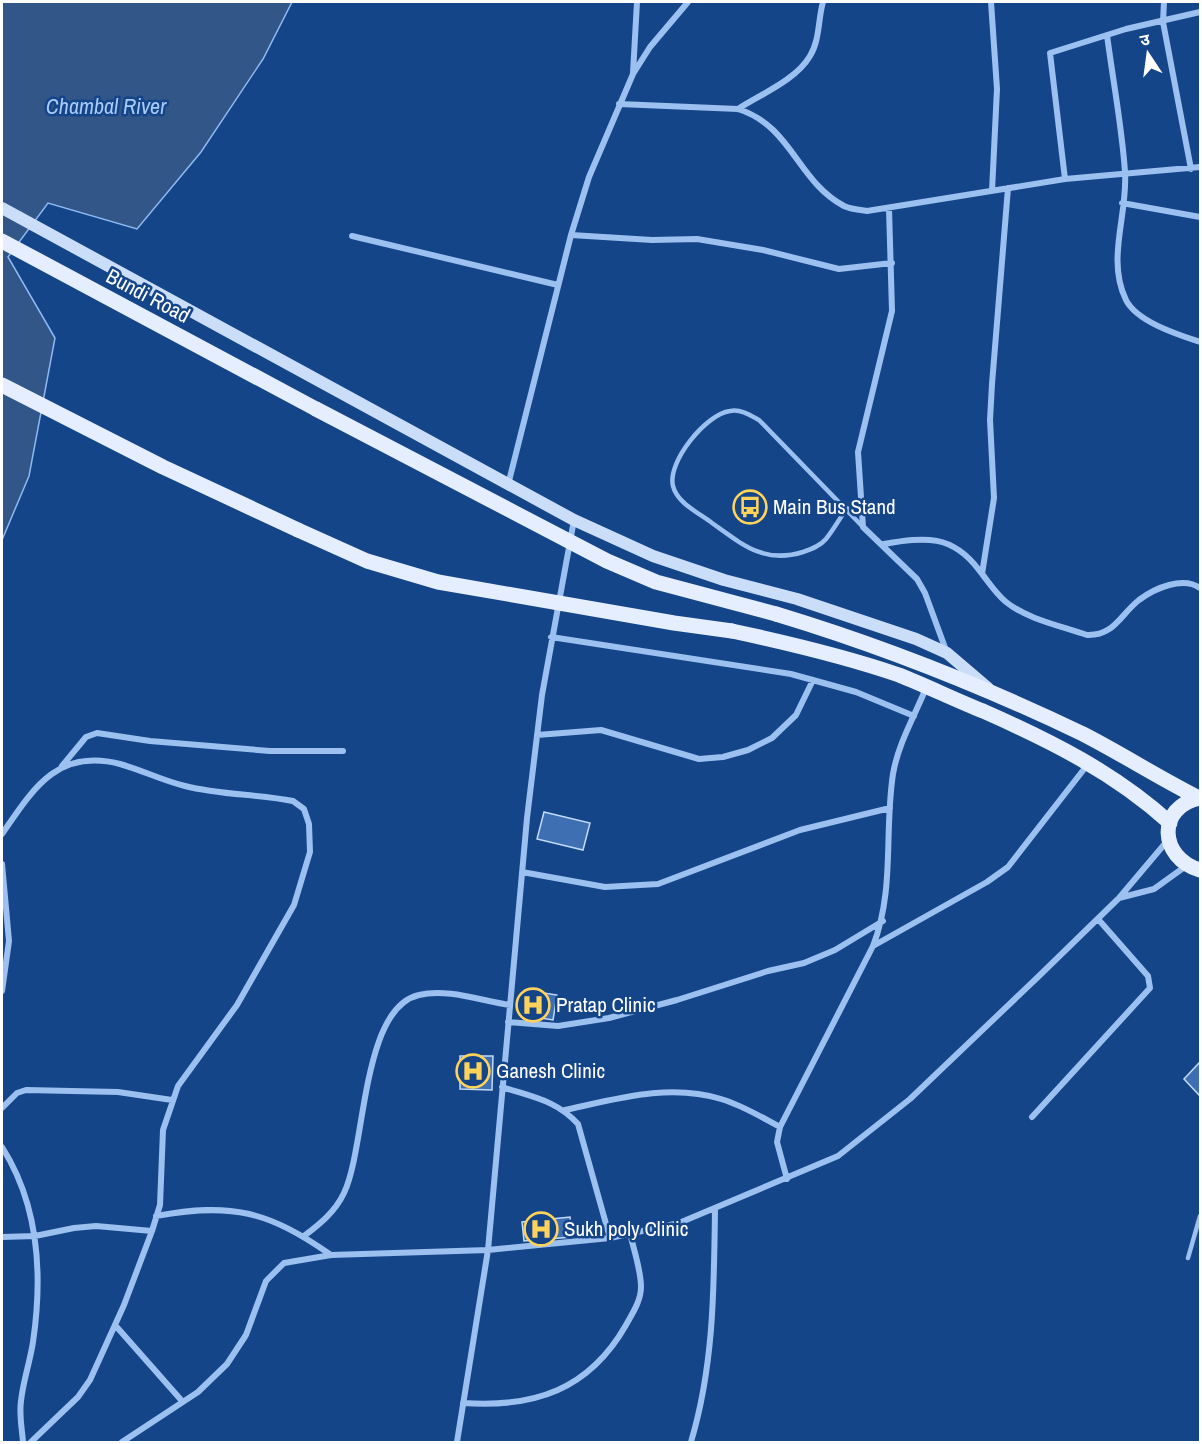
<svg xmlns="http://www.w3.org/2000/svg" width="1202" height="1444" font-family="'Archivo Narrow','Noto Sans Devanagari',sans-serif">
<rect width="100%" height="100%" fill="#154589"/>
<path fill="#325688" stroke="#8ebaf2" stroke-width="1.5" d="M2,2H292L263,59L201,152L137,229L48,203L8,257L55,338L29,476L2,540Z"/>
<path fill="#3d6fb2" stroke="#c2dafb" stroke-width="1.5" d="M544,812L590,823L583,850L537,839Z
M525,990L557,995L553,1020L521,1015Z
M460,1056H493L492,1090L460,1089Z
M1200,1062V1096L1184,1079Z
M570,1217L572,1237L524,1241L522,1222Z"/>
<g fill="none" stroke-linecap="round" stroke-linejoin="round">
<path stroke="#9cc0ef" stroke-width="4.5" d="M847,508C840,518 834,529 826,539C820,546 812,549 803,552C764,564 743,545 712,523C699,513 677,503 673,486C667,462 706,414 730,411C741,409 750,415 759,420L863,527
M1188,1258L1200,1216"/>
<path stroke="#9cc0ef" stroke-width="6" d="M991,2L997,89L992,191
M1164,2L1163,22L1191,169
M1107,35C1113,81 1122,127 1125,172C1128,215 1106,259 1126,300C1137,322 1179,335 1200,342
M633,73L637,2
M619,104L738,109C792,126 797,181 844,206C850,209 860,210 867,211L1065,179L1200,167
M738,109C761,94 796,80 810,56C820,40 818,19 823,2
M1065,179L1050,53L1126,29L1200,12
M1122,203L1200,217
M889,208L892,311L858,452L863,527L917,579L925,593L947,653
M571,235L652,240L697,239L763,250L839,269L892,263
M352,236L558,285
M508,485L571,235L589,177L633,74L650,47L688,2
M884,544C925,537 952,534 979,570C988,581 995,593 1006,602C1027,619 1061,626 1087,635C1114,636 1120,615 1139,600C1155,588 1183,576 1200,588
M982,574L994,498L990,420L992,384L1008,188
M551,637L791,674L856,692L914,716
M537,735L601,730L699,759L723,757L748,750L772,738L796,715L813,680
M62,766L86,737L97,733L150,741L270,751H343
M2,834C33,789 57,748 120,764C142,770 163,781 185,786C220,795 258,794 293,801L304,809L309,824L310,852L294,905L237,1005L178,1086L163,1130L160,1205L152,1231L124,1305L90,1380L78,1397L31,1442
M2,864L9,941L2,991
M522,872L605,887L658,884L800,830L890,808
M1119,898L1154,889L1186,866
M873,946L987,882L1008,867L1088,764
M508,1022L558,1026L609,1018L677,1000L768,971L804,963L835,950L883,921
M502,1087C532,1097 556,1100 578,1124L610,1238
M2,1108L17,1093L26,1090L118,1092L172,1100
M565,1110C616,1099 669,1083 721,1099C742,1105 761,1117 780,1127
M1032,1117L1150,988L1148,976L1098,919
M2,1147C39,1205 43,1274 33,1342C30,1362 23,1381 21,1401C19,1415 22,1429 23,1442
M787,1179L777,1142L780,1127L873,946C895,890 884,832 893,774C898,744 915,715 926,688
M156,1216C231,1202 268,1211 331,1255
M304,1236C320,1224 335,1212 344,1193C366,1148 361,1008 419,995C447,988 482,1001 510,1005
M2,1237L35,1236L74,1228L96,1226L152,1231
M115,1325L182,1401
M463,1403C534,1408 589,1390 626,1325C632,1314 641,1301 641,1287C641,1270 634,1251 630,1233
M122,1442L198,1392L227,1364L246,1335L266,1281L284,1263L331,1255L488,1250L610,1238L679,1223L838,1156L910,1099L1040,975L1119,898L1168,840
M457,1442L488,1250L527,818L542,695L574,520
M691,1442C714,1365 714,1288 715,1208"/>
<path stroke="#cadefa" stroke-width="12" d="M2,208L574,520L653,556L724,580L797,599L916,639L947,653L988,688"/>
<path stroke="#e4eeff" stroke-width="15" d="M2,241L316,409
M2,385L163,467L298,530
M776,614C882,646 983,686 1083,734C1122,754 1159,778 1199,798
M732,631C788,643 844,656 899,675C927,686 955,700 983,711C1051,741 1115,773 1170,823
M1200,798C1156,807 1159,858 1200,870"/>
<path stroke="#e4eeff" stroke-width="15" d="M316,409L607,561L656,582L776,614
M298,530L367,561L438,582L674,623L732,631"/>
</g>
<defs>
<symbol id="bus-ring" viewBox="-11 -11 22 22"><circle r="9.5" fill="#154589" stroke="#ffd35a" stroke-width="1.5"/><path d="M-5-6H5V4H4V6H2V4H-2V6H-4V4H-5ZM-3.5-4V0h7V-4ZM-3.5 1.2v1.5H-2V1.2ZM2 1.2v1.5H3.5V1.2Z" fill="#ffd35a"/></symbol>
<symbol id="hospital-ring" viewBox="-11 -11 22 22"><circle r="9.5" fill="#154589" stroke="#ffd35a" stroke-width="1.5"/><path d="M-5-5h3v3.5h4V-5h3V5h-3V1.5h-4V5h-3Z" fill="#ffd35a"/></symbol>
</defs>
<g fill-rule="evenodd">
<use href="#bus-ring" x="731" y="488" width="38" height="38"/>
<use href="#hospital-ring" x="514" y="986" width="38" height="38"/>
<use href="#hospital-ring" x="454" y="1052" width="38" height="38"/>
<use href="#hospital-ring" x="522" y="1210" width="38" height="38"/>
</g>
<g text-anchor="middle" stroke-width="5" stroke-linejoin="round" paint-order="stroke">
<g font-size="21" fill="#fff" stroke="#154589">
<text transform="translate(148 296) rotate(28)" y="7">Bundi Road</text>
</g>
<g font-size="21" fill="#fff" stroke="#154589" text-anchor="start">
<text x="773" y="514">Main Bus Stand</text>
<text x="556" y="1012">Pratap Clinic</text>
<text x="496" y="1078">Ganesh Clinic</text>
<text x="564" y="1236">Sukh poly Clinic</text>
</g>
<g font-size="22" font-style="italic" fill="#a8caf6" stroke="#154589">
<text x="106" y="114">Chambal River</text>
</g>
</g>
<rect width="1202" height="1444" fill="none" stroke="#ffffff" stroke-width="6"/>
<g transform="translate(1148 54) rotate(347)" stroke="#154589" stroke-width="4.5" paint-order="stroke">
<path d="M0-4.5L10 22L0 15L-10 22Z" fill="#ffffff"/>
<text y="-9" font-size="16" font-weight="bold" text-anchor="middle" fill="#ffffff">उ</text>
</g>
</svg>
